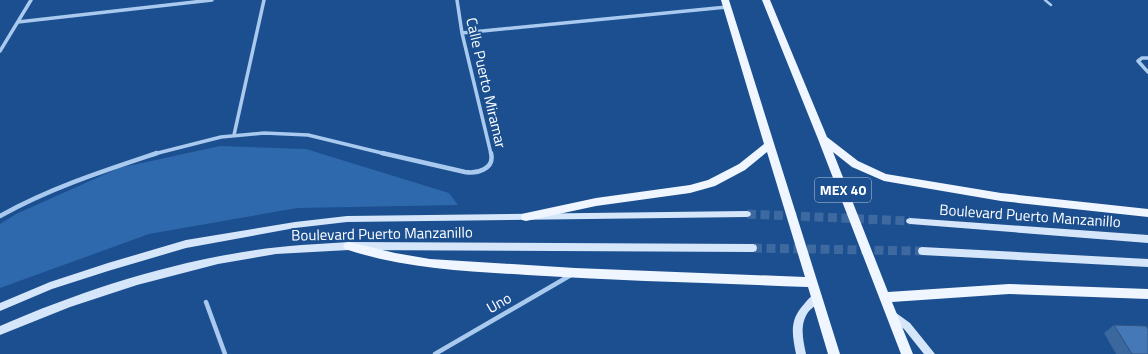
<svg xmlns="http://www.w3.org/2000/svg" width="1148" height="354" font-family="'Titillium Web',sans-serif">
<rect width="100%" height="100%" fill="#1b4f8f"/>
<path fill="#2e69ad" d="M220,146L306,149L449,193L458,205L297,208L149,234L0,288V224L16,214L119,168Z"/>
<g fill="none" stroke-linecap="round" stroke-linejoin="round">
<path stroke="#3d69a0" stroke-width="9" stroke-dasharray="9 4.5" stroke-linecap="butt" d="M747,214L910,221
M753,248L922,251"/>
<path stroke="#a9c9ee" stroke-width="2.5" d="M1045,0L1051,5"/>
<path stroke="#a9c9ee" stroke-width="3.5" d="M457,0L462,33L491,154
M18,22L212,0
M462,33L727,7
M0,51L31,0
M1148,58H1142L1138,61L1148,72
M234,135L264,0
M154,154L221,137L264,133L308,135L386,154"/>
<path stroke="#a9c9ee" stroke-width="4.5" d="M382,153L465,172C477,174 495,169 491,153
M0,216C50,188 103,171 157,153
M206,302L225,354
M435,354L571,275"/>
<path fill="#d6e6fa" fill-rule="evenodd" d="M747,211L750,212L751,214L750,216L747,217L347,222L295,228L186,248L108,271L52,289L0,311V303L50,282L108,263L186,240L295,222L347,216Z
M910,218L1148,235V243L910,224L907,223L906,221L907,219Z
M349,242L753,244L756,245L757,248L756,251L753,252L349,250L276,254L218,264L137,285L70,307L0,335V326C76,293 161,265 243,252C278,246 314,244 349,242Z
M922,247L1148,259V267L922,255L919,254L918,251L919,248Z
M817,293L820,294L822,297C819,303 813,307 809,311C799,324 803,339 806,354H796C792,333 789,320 805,303C808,299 812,295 817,293Z
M892,310L910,323L935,354H924L904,329L889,317L887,314L889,311Z"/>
<path fill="#f0f6ff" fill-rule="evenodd" d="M721,0H729L840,354H828L808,287C714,283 620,281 527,275C465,271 405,269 345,249L343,246L345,243L349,242L395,253L430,259L575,268L805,277L767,152L745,170L715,186L690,193L596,206L526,221L522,220L521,217L522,214L526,213L596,198L690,185L708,180L739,164L764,144Z
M762,0H770L827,137L858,161L886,174L1001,193L1148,209V217L1001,201L884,181L852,167L833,152L888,292L1009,284L1148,289V299L1009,294L892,302L913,354H901L818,139Z"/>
</g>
<path fill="#3a679d" d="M1114,325L1148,354H1116L1104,333Z"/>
<path fill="#4478b7" stroke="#305480" d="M1114,325L1146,326L1148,329V354H1132Z"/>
<g text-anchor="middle" stroke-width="3.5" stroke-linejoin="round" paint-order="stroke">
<rect fill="#1b4f8f" stroke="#bbcadd" stroke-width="1" x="815" y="178" width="56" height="24" rx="3"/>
<g font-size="14" font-weight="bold" fill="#fff">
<text x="843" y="195">MEX 40</text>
</g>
<g font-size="15" fill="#fff" stroke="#1b4f8f">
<text transform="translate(486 83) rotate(77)" y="5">Calle Puerto Miramar</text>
<text transform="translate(1030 216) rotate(4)" y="5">Boulevard Puerto Manzanillo</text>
<text transform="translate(382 234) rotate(-1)" y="5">Boulevard Puerto Manzanillo</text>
<text transform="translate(499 303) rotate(-30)" y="5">Uno</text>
</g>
</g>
</svg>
